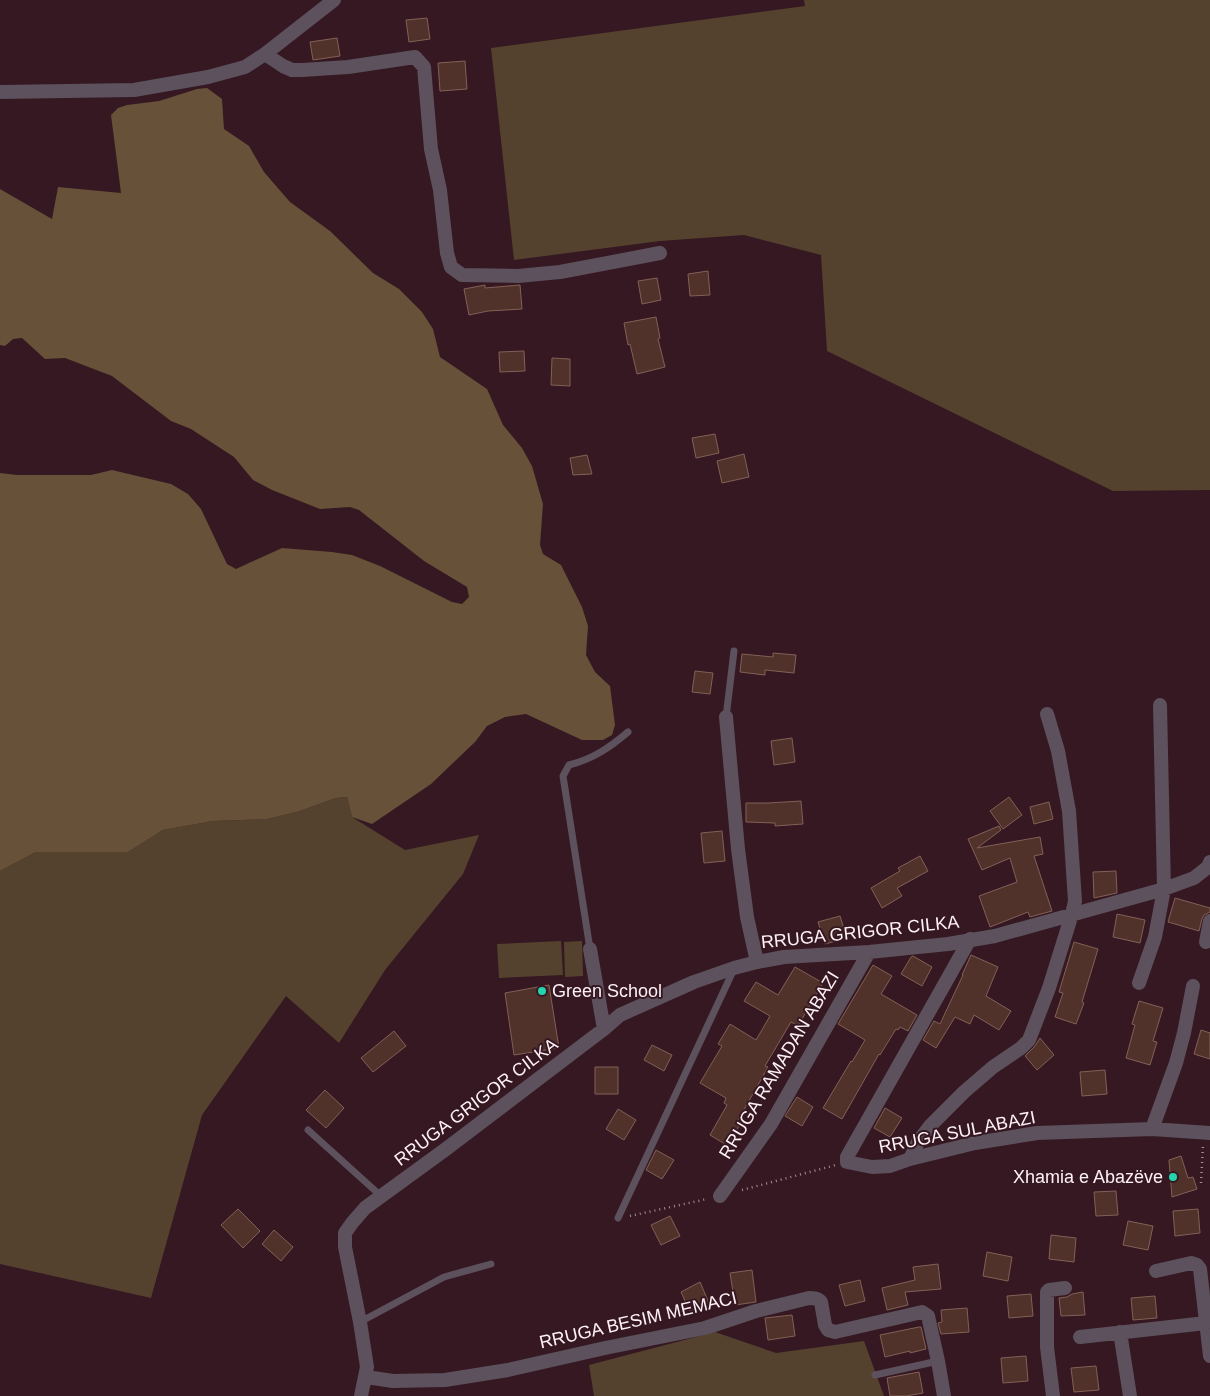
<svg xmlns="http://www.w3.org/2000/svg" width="1210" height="1396" font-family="Helvetica,sans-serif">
<rect width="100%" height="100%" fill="#351821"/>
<path fill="#54422e" d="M804,0H1210V490L1113,491L827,351L821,255L744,235L660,241L514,260L491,48L805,6Z
M347,797L352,817L405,850L479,835L463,874L385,970L339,1043L286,996L202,1115L151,1298L0,1264V871L36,852H128L163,830L213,821L267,819L297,812L336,798Z
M561,941L563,975L499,978L497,944Z
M582,941L583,976L565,977L564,942Z
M715,1332L776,1353L864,1341L884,1396H594L589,1365Z"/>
<path fill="#675139" d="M207,88L222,99L224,129L249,146L264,172L290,202L330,231L373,273L399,289L422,312L433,329L440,357L487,389L503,425L522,448L532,466L543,504L540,545L543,554L561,565L582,607L588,626L586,655L595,672L610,686L615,725L612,735L603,740H582L526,714L505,717L487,726L475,742L431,784L372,824L352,817L347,797L336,798L297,812L267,819L213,821L163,830L128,852H36L0,871V473L17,475H91L112,470L171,484L188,494L201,509L227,564L236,569L282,548L332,552L352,555L380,566L452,602L462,604L469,597L467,587L424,561L359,510L350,507L320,509L272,490L253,480L234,457L191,429L171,421L112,376L65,358L45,359L22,338L13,339L5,346L0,345V189L52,219L58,187L121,193L111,115L118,108L127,105L159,101L197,89Z"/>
<path fill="#51322a" stroke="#836057" d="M427,18L430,39L409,42L406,20Z
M337,38L340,56L313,60L310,42Z
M465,61L467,89L440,91L438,63Z
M708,271L710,295L690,296L688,274Z
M657,278L661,300L642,304L638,281Z
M485,285V288L520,285L522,309L488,311L469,315L464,289Z
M656,317L660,338L658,339L665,367L637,374L630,344L628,345L624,323Z
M524,351L525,371L500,372L499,352Z
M552,358L570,359V386L551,385Z
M715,434L719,453L696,458L692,438Z
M744,454L749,477L722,483L717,461Z
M587,455L592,474L573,475L570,458Z
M773,653L796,655L794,673L765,670V675L740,672L742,654L773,657Z
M695,671L713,673L710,694L692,692Z
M792,738L795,762L774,765L771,741Z
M1009,797L1022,815L1003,829L990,811Z
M801,801L803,824L775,826V823L746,822V803H768Z
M1049,802L1053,819L1034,824L1030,807Z
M999,826L1001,830L977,848L1040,837L1043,854L1034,856L1052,911L1030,917L1028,912L990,927L979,896L1017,882L1010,858L982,870L968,839Z
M722,831L725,861L704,863L701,833Z
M920,856L928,871L897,888L902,896L882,908L871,888L900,871L898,868Z
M1116,871L1117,893L1094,898L1093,872Z
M1175,898L1210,908V912L1204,915L1202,919L1199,931L1168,922Z
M1117,914L1145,920L1140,943L1113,937Z
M840,916L847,938L825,944L818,922Z
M1074,942L1098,949L1082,1002L1084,1003L1076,1024L1055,1017L1063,993L1059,992Z
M971,955L998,967L986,996L1011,1011L999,1030L974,1015L970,1024L955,1017L936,1048L923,1040L934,1021L940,1024L963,975H962Z
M913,956L932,967L922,986L901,974L911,957Z
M873,965L892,976L881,994L917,1015L908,1031L900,1027L898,1030L896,1029L880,1055L879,1054L842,1119L823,1108L851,1061L852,1062L865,1040L838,1024Z
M795,967L823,983L798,1026L791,1022L765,1066L768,1067L736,1124L739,1126L728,1146L710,1135L727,1105L724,1103L726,1098L700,1083L722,1046L718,1044L730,1024L756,1040L770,1016L744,1001L756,982L778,995Z
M549,985L559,1048L514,1055L505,993Z
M1139,1001L1163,1008L1153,1041L1157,1042L1150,1065L1126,1058L1135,1025L1132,1024Z
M1201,1030L1210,1033V1059L1194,1054Z
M394,1031L406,1046L373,1072L361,1058Z
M1040,1038L1054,1055L1037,1070L1025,1056L1035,1046Z
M652,1045L672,1055L664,1071L644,1060Z
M595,1067H618V1094H595Z
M1105,1070L1107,1094L1082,1096L1080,1072Z
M325,1090L344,1108L326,1128L306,1110Z
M797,1097L813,1107L802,1126L785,1116Z
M885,1108L902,1118L890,1137L874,1128Z
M618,1109L636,1120L624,1140L606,1129Z
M656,1150L674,1160L662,1179L646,1170Z
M1181,1156L1188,1178L1193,1177L1197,1189L1172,1197L1169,1160Z
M1116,1191L1118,1215L1096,1216L1094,1192Z
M238,1209L260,1231L243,1248L221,1225Z
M1198,1209L1200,1233L1175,1236L1173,1211Z
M670,1216L680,1236L661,1245L651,1225Z
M1128,1221L1153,1226L1148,1250L1123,1245Z
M274,1230L293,1247L281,1261L262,1244Z
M1051,1235L1076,1238L1074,1262L1049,1259Z
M987,1252L1012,1257L1008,1281L983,1276Z
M938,1264L941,1289L905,1292L908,1305L887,1310L882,1288L915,1280L913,1267Z
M752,1270L756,1302L735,1305L730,1273Z
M860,1280L865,1301L845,1306L839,1285Z
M700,1282L709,1303L690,1312L681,1292Z
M1083,1292L1085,1315L1061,1316L1059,1298L1067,1297L1072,1294Z
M1031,1294L1033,1316L1009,1318L1007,1296Z
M1155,1296L1157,1318L1133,1320L1131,1298Z
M967,1308L969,1332L941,1334L938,1323L942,1322L941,1310Z
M792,1315L795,1336L768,1340L765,1318Z
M919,1327H921L926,1349L910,1353V1351L885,1357L880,1335Z
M1026,1356L1028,1381L1003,1383L1001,1358Z
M1096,1366L1099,1390L1074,1392L1071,1368Z
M919,1372L923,1393L906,1396H890L887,1378Z"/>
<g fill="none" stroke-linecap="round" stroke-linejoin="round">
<path stroke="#a28e94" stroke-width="2.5" stroke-dasharray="1 4" stroke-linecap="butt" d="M1201,1183L1203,1145
M742,1190L836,1165
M630,1216L707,1199"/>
<path stroke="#5c515c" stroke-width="7" d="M726,717L734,651
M590,949L563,776L569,765C593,759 609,748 628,732
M308,1130L381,1196
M618,1218L734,969
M360,1322L444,1277L491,1264
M875,1375L938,1361"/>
<path stroke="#5c515c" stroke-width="14" d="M265,54L283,66L292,70H302L348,67L415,57L424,67L431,149L440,190L447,253L451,267L462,275L518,276L560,272L660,253
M0,92L134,90L208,77L245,67L265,54L334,0
M726,717L738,849L747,917L757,962
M970,939L847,1157V1162L872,1167L890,1166L910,1159L975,1143L1037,1133L1152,1129L1210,1133
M1206,942L1210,921
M590,949L604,1029
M1139,983L1155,937L1164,889L1160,705
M1152,1129L1176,1063L1184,1033L1193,986
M910,1159L918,1142L930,1126L964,1092L993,1067L1021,1048L1029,1040L1049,988L1072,914L1075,901L1069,811L1058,751L1047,714
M720,1196L771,1124L869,952
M1156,1271L1191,1263L1197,1265L1200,1269L1210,1356
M1120,1332L1130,1396
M1080,1337L1206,1323
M366,1377L393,1381L445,1380L508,1370L605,1348L705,1328L756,1311L809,1298C814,1298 818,1298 821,1302L825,1325L828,1330L835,1332L922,1312L928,1316L938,1361L944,1396
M361,1396L367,1367L360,1322L345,1247V1233L352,1223L365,1208L446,1149L604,1029L620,1015L694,982L734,968L757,962L784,957L869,952L948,944L995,936L1164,889L1194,878L1208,867L1210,862
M1053,1396L1047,1347V1292L1049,1290L1065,1288"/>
</g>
<g fill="#23d5af" stroke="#351821" stroke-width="2">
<circle cx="542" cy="991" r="5"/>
<circle cx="1173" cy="1177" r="5"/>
</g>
<g text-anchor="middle" stroke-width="4" stroke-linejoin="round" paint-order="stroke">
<g font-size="18" fill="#fef1f5" stroke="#351821">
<text transform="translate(860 932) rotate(-6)" y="6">RRUGA GRIGOR CILKA</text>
<text transform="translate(779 1065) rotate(-59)" y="6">RRUGA RAMADAN ABAZI</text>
<text transform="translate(476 1102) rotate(-37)" y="6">RRUGA GRIGOR CILKA</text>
<text transform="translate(957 1132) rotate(-11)" y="6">RRUGA SUL ABAZI</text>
<text transform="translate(638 1320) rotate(-13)" y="6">RRUGA BESIM MEMACI</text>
</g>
<g font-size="18" fill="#fef1f5" stroke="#351821" text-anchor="start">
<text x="552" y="997">Green School</text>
<text x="1163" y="1183" text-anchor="end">Xhamia e Abazëve</text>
</g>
</g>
</svg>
